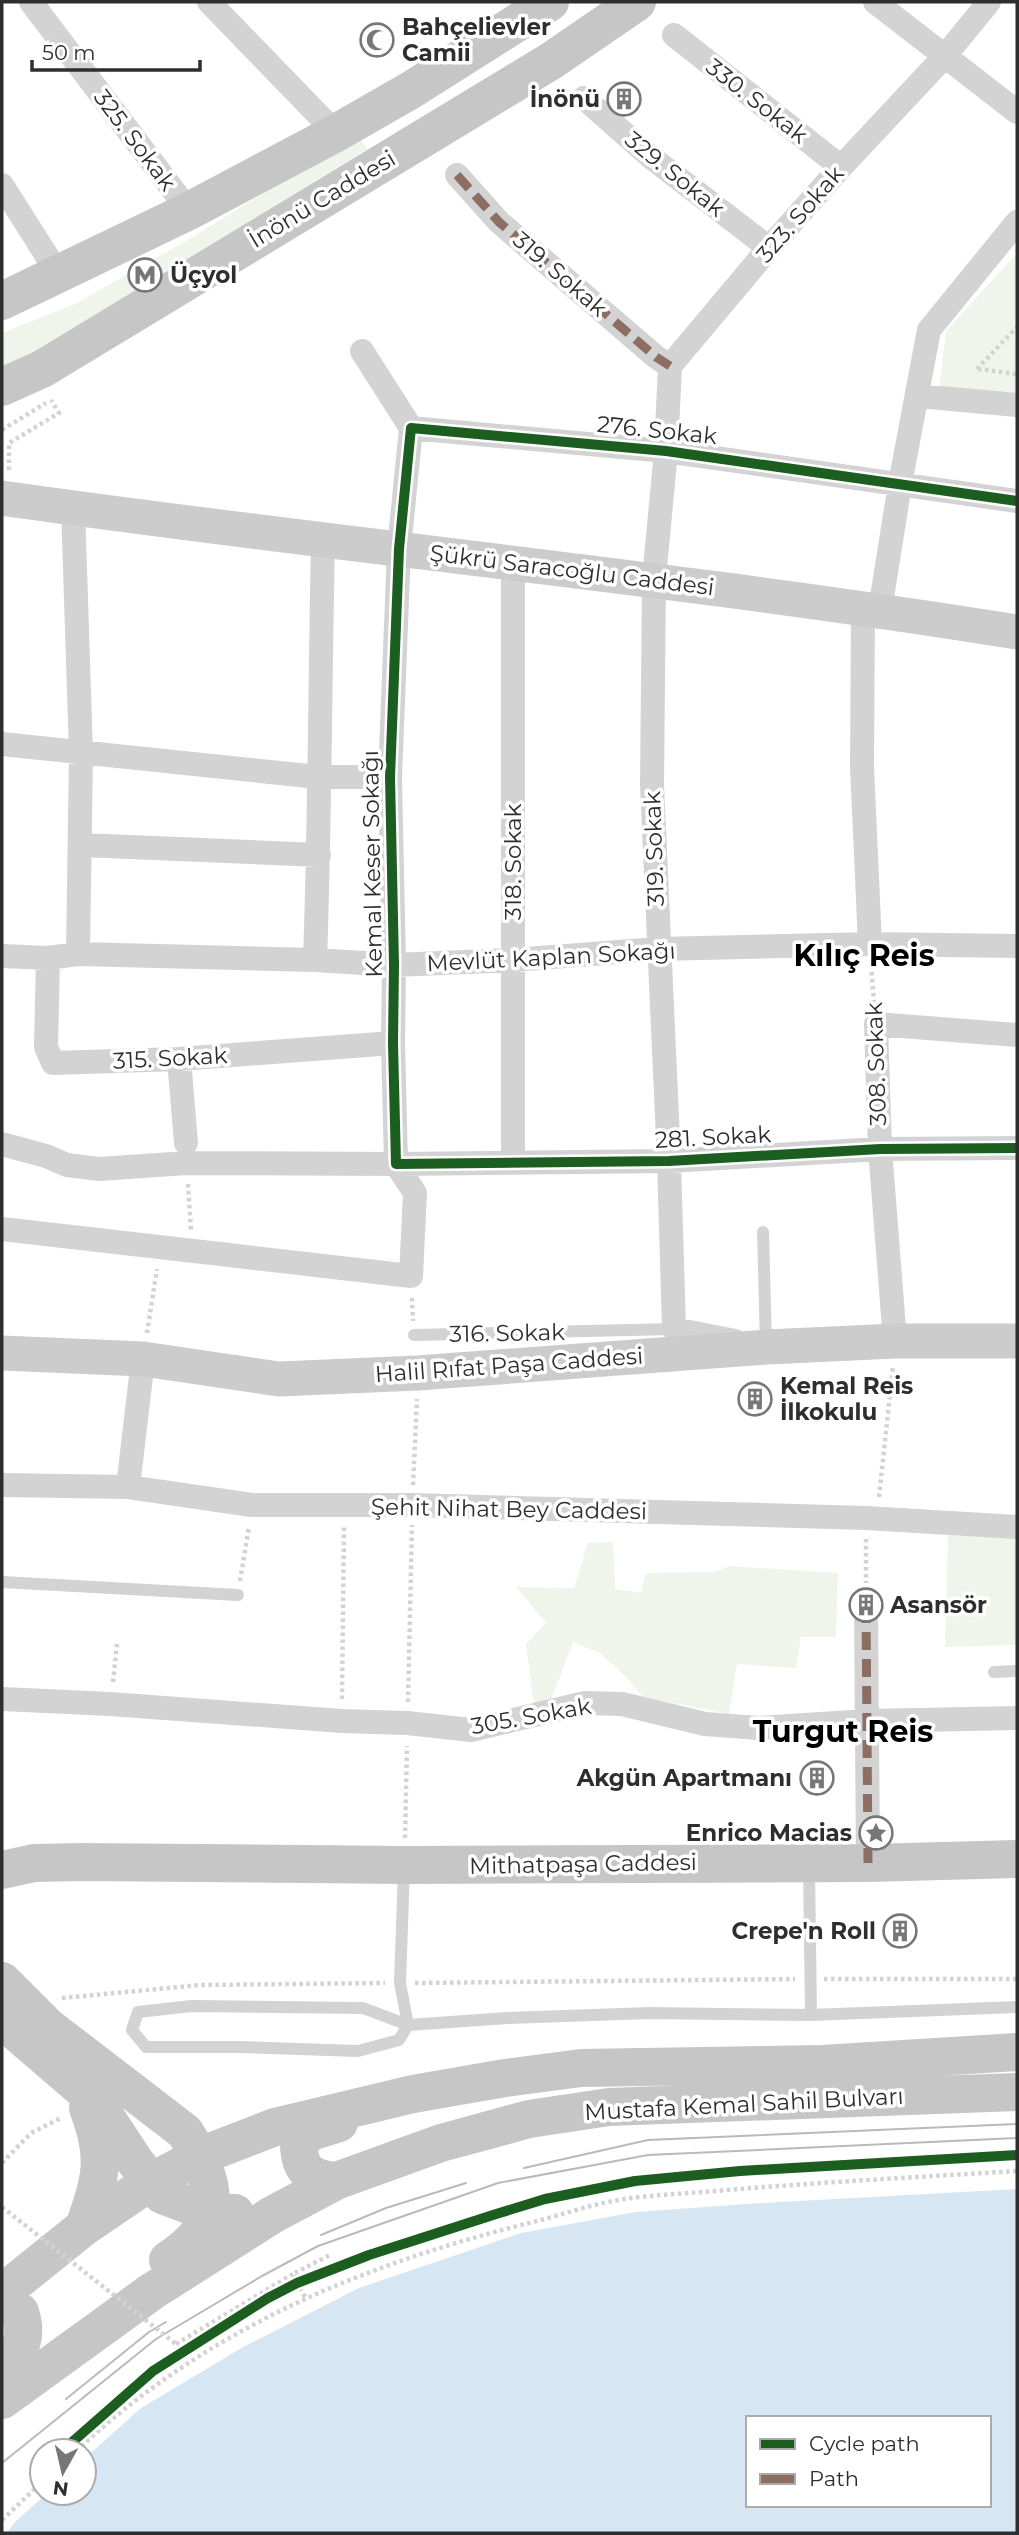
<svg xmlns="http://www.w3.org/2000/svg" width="1019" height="2535" font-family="Montserrat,sans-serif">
<rect width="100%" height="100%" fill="#fff"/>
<path fill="#f0f5eb" d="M358,135L367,149L21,360L2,369V333L77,303L186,241Z
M1017,253V395L939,388L946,331Z
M948,1535L1017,1538V1645L945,1647Z
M613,1542L615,1589L641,1593L646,1573L715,1572L729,1566L838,1573L836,1637H801L796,1668L737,1664L729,1714L643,1697L628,1679L600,1653L573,1642L550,1703L534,1705L526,1644L546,1623L516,1587L574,1588L588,1543Z"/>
<path fill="#d6e7f3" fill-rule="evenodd" d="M1017,2189V2533H7L13,2524L47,2493H84V2459L141,2408L245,2346L359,2288L521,2233L636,2212L761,2203ZM748,2418H989V2505H748Z"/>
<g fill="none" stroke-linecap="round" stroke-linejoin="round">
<path stroke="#d3d3d3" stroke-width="4.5" stroke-dasharray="3.5 3.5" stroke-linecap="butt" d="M977,369L1017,327
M978,369L1017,374
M2,430L46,403
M9,470V443L59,413L51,400
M871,965L874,1002
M188,1184L191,1231
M412,1298L413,1321
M147,1333L157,1269
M413,1485L417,1399
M879,1497L893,1366
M866,1539V1583
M240,1581L249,1527
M113,1682L117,1644
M342,1699L344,1526
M408,1702L412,1525
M405,1838L407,1746
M824,1979H1017
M415,1983L795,1979
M62,1998L200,1985L385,1983
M2,2163L31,2133L61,2118
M305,2297L293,2274L330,2255
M176,2344L293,2274
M76,2451C207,2329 358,2266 529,2223C562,2215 597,2202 632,2198C663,2194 695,2193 727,2190C823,2182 920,2177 1017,2171
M2,2520L42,2482"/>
<path stroke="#d3d3d3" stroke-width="12" d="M763,1232L766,1346
M414,1335L674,1329
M2,1582L238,1595
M994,1672L1017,1671
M809,1868L811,2015
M404,1869L400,1983L408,2025L399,2040L358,2051L240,2047H146L132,2030L138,2012L192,2006L363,2008L408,2025L508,2018L649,2013L811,2015L1017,2007"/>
<path stroke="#d3d3d3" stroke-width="24" d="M31,2L189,211
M209,2L336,133
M875,2L1017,112
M674,35L841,167
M584,98L652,158L769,248
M457,175L499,222L656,357L670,366
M2,185L59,275
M362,351L411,428
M918,396L1017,405
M1017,501L666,451L411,428L399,549L390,777L394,965L393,1043L396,1164L669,1161L880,1149L1017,1148
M73,507L81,753L78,954
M863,608L862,767L870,944
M880,610L900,484L929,330L1017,222
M2,744L318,777H390
M81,845L319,855
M2,956L48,958L78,954L315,960L394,965L513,960L658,949L870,944L1017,946
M48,958L46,1047L53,1063L179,1059L393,1043
M315,960C320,820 320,679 323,539
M179,1059L186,1143
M2,1144L46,1156L67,1165L99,1169L187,1163L396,1164L415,1193L411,1276L2,1229
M513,1162V562
M735,1341L674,1329L669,1161L652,785L654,579L666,451L670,366L769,248L841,167L944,57L989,2
M895,1341L880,1149L876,1024L1017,1035
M2,1485L128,1487L252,1505H412L866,1518L1017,1527
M128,1487L143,1359
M866,1605L868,1863
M2,1699L110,1704L342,1721L407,1723L471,1730L585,1703L622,1704L705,1724L758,1728L867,1721L1017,1718"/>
<path stroke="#ccc" stroke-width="35" d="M2,498C340,546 680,578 1017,632
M2,1353L143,1359L279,1379L418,1373L767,1347L895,1341H1017"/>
<path stroke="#c6c6c6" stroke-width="38" d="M2,301L189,211L336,133L411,90L550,2
M2,387L42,369L551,61L637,2
M2,1870L34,1863L82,1862L404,1865L868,1863L1017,1859
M2,1981L47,2026L185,2132C218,2186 226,2222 168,2260
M2,2020L94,2099L134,2160L162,2195L210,2213H235
M336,2181C310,2178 299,2171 299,2143L310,2132L339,2123
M84,2227C101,2178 107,2158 88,2108
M2,2293L84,2227L150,2182L200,2156L275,2127L413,2094L505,2078L581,2068L822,2064L1017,2052
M2,2304L20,2312C29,2339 19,2352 2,2373
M2,2400L151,2292L272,2215L336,2181L441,2143L529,2119L609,2107L1017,2092"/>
<path stroke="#bababa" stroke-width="2" d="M524,2168L648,2140L1017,2124
M321,2235L386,2208L466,2183
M66,2399L149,2332L166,2322
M2,2463L156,2339L262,2276L318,2246L498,2183L648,2155L1017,2138"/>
<path stroke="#d3d3d3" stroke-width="4.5" stroke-dasharray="3.5 3.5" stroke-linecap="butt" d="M2,2207L176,2344"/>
<path stroke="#8d6e63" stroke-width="9" stroke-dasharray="18 9" stroke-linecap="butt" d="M457,175L499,222L656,357L670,366
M866,1605L868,1863"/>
<defs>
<path id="cycleway" d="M1017,501L666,451L411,428L399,549L390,777L394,965L393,1043L396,1164L669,1161L880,1149L1017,1148
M62,2451L153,2371L268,2298L297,2283L369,2255L493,2215L545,2199L635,2181L740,2171L1017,2155"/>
</defs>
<use href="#cycleway" stroke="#fff" stroke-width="15"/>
<use href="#cycleway" stroke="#1b5e20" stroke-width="10"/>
</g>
<defs>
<symbol id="mosque-ring" viewBox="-11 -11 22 22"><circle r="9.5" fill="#fff" stroke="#777" stroke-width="1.5"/><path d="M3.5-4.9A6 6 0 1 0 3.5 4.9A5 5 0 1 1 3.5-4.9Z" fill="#777"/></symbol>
<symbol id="building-ring" viewBox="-11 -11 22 22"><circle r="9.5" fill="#fff" stroke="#777" stroke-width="1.5"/><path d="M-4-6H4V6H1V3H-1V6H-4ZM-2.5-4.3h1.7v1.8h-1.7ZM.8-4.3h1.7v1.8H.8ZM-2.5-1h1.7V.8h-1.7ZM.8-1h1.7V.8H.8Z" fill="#777"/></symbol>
<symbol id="metro-ring" viewBox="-11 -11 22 22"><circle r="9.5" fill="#fff" stroke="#777" stroke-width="1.5"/><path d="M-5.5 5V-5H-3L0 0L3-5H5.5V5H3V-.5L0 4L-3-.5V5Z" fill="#777"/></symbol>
<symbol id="sight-ring" viewBox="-11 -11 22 22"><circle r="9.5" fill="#fff" stroke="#777" stroke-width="1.5"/><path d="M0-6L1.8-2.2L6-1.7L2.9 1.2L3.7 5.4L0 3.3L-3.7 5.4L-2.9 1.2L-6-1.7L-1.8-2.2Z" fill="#777"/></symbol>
</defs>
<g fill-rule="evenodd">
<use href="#mosque-ring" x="358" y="21" width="38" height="38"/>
<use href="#building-ring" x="605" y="80" width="38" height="38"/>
<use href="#metro-ring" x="126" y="256" width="38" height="38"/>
<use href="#building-ring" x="736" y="1380" width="38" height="38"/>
<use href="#building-ring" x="847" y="1586" width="38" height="38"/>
<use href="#building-ring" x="798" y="1759" width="38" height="38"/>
<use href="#sight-ring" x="857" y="1814" width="38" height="38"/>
<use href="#building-ring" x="881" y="1912" width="38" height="38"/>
</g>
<g text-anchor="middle" stroke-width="7" stroke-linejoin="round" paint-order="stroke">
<g font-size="23" font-weight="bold" fill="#2e2e2e" stroke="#fff" text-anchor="start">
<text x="402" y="35">Bahçelievler<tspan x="402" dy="26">Camii</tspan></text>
<text x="600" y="107" text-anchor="end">İnönü</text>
<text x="170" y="283">Üçyol</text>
<text x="780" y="1394">Kemal Reis<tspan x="780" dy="26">İlkokulu</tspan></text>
<text x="890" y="1613">Asansör</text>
<text x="792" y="1786" text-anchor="end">Akgün Apartmanı</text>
<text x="852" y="1841" text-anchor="end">Enrico Macias</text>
<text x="876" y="1939" text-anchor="end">Crepe'n Roll</text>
</g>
<g font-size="23" fill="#2e2e2e" stroke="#fff">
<text transform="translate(757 101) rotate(38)" y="8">330. Sokak</text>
<text transform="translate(135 140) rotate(53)" y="8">325. Sokak</text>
<text transform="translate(675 174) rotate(39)" y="8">329. Sokak</text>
<text transform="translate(322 199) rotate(-31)" y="8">İnönü Caddesi</text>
<text transform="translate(800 214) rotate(-49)" y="8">323. Sokak</text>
<text transform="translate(560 274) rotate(41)" y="8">319. Sokak</text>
<text transform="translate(657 430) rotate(6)" y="8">276. Sokak</text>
<text transform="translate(572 570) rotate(7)" y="8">Şükrü Saracoğlu Caddesi</text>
<text transform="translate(654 849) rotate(-92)" y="8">319. Sokak</text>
<text transform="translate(513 862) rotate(-90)" y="8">318. Sokak</text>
<text transform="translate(372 864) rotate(-91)" y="8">Kemal Keser Sokağı</text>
<text transform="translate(551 957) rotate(-3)" y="8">Mevlüt Kaplan Sokağı</text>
<text transform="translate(170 1058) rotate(-3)" y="8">315. Sokak</text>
<text transform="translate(876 1064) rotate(-92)" y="8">308. Sokak</text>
<text transform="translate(713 1137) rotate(-3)" y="8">281. Sokak</text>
<text transform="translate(507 1333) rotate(-1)" y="8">316. Sokak</text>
<text transform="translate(509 1365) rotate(-4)" y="8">Halil Rıfat Paşa Caddesi</text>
<text transform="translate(509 1509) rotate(1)" y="8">Şehit Nihat Bey Caddesi</text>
<text transform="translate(531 1716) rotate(-10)" y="8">305. Sokak</text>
<text transform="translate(583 1864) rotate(-1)" y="8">Mithatpaşa Caddesi</text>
<text transform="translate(744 2104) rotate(-3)" y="8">Mustafa Kemal Sahil Bulvarı</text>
</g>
<g font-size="30" font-weight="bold" fill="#000" stroke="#fff">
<text x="864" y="966">Kılıç Reis</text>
<text x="843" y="1742">Turgut Reis</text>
</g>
</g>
<rect width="1019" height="2535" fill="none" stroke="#2e2e2e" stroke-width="7"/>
<rect x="746" y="2416" width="245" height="91" fill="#ffffff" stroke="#ababab" stroke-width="2"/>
<rect x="760" y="2439" width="35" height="10" fill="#1b5e20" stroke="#ababab" stroke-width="2"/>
<text x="809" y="2451" font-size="21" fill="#2e2e2e">Cycle path</text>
<rect x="760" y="2474" width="35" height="10" fill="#8d6e63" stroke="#ababab" stroke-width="2"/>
<text x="809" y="2486" font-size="21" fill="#2e2e2e">Path</text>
<g transform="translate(63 2472) rotate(188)"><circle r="33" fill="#ffffff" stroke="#ababab" stroke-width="2"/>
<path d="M0-5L12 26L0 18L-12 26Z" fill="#777777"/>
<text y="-10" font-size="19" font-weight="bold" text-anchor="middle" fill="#2e2e2e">N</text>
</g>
<path d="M32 60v10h168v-10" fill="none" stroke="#2e2e2e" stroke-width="3.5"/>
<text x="42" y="60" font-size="21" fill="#2e2e2e" stroke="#ffffff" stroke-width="5" paint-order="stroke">50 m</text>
</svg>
